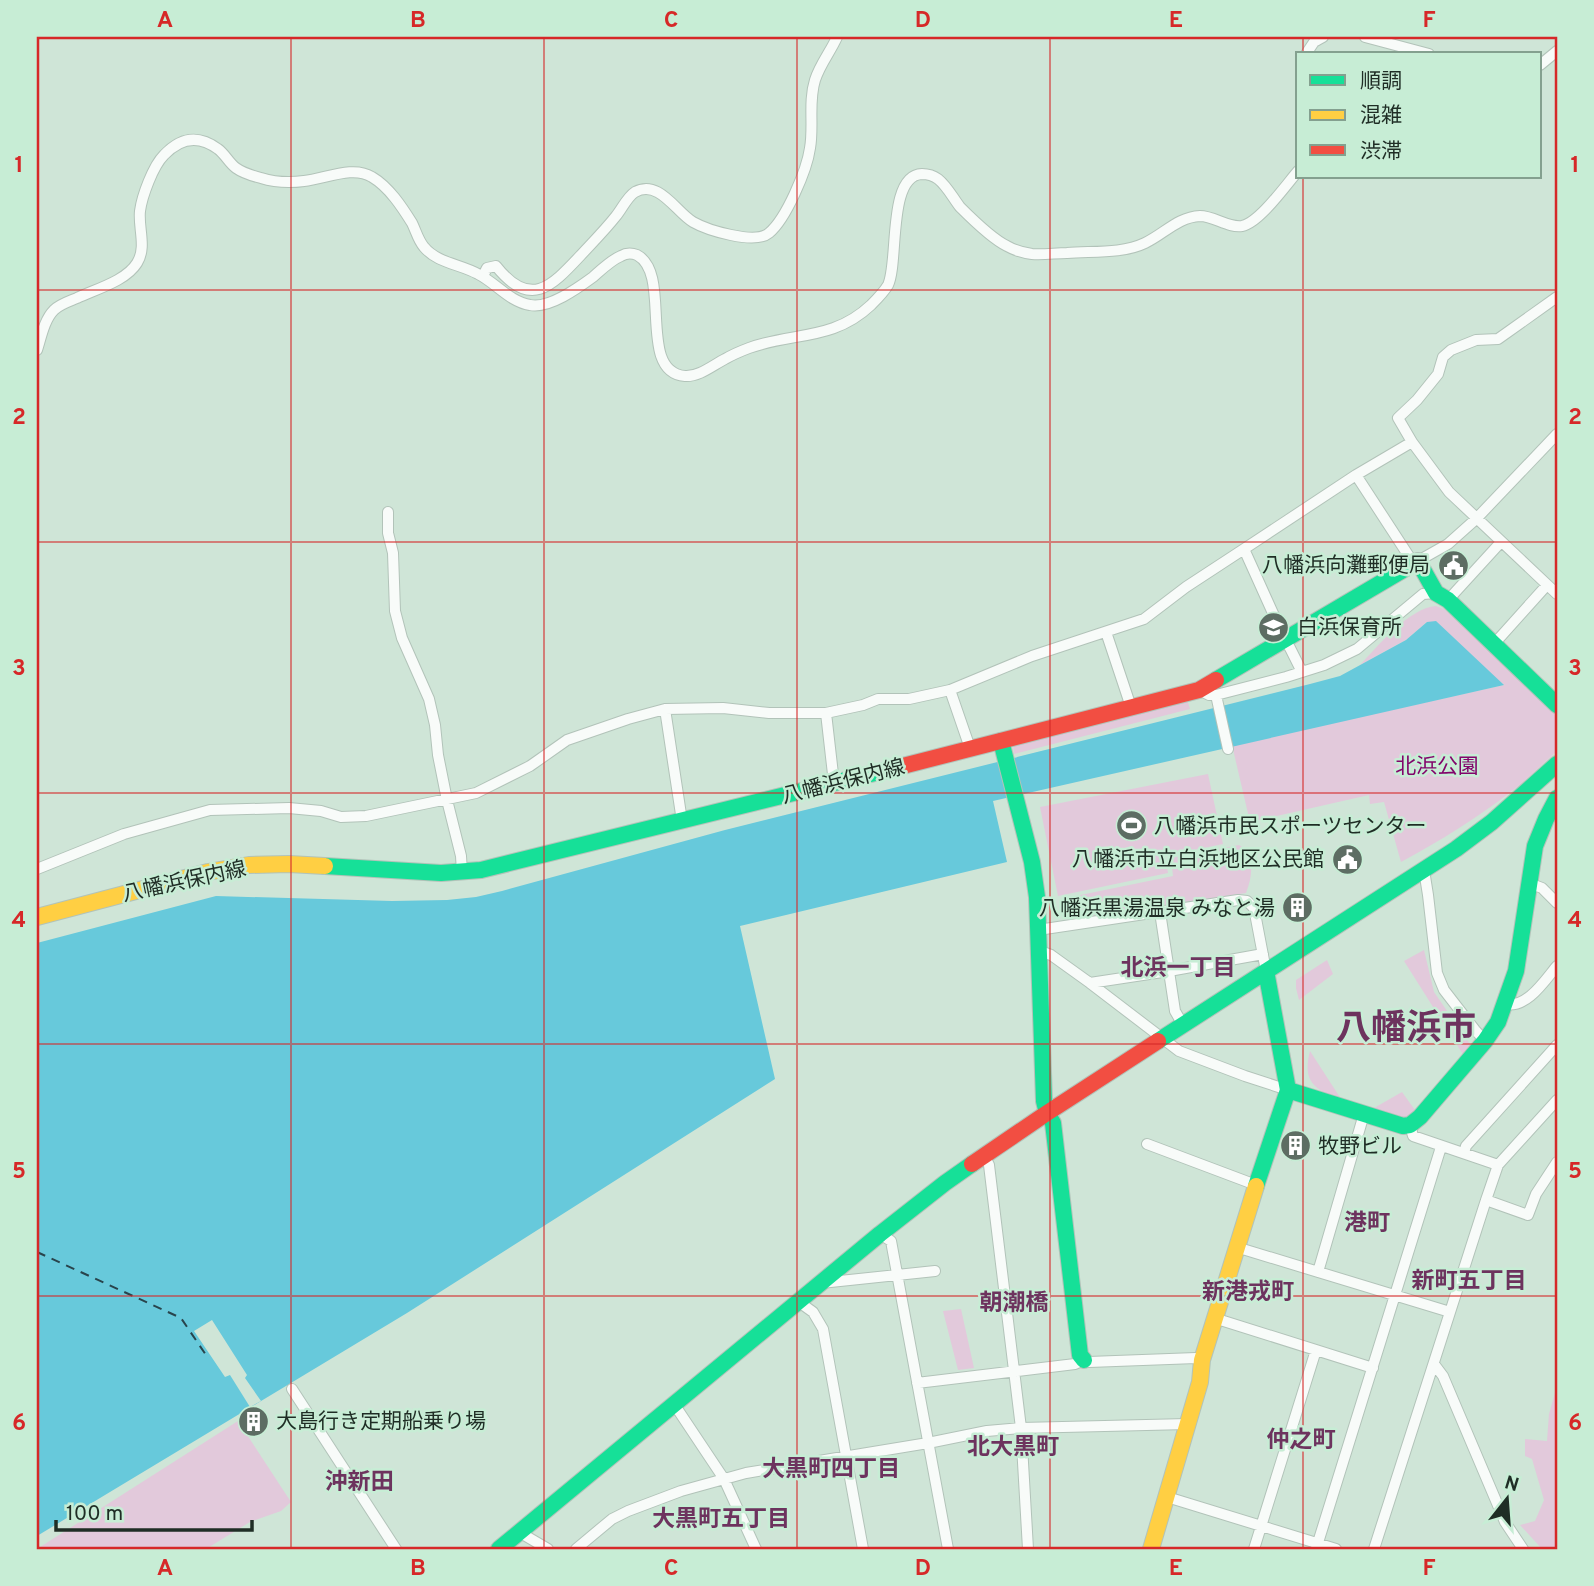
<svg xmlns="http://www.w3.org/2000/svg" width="1594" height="1586" font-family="Overpass,'Noto Sans JP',sans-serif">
<rect width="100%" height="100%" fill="#cfe5d7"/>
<path fill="#e2c9db" d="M1436,606L1444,609L1555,714L1557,718V751C1542,764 1528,779 1512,791C1477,818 1440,841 1401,862L1384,802L1370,804L1369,795L1250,822L1232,745L1504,685L1427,622L1406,640L1360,665C1378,646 1409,608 1436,606Z
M1187,699L1190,709L1014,754L1013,745Z
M1208,774L1223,844L1165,856L1168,873L1058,896L1040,807Z
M1239,845L1248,851C1253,867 1252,877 1246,893L1064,920L1061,899L1173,876L1171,858Z
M1424,950L1434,992L1472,1047L1464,1056L1404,961Z
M1327,960L1333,974L1299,1000L1296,988V980Z
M1310,1051L1341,1099C1314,1090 1302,1081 1310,1051Z
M1402,1092L1420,1117L1410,1125L1373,1117L1374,1108Z
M961,1309L974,1368L958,1370L943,1311Z
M1557,1386V1549H1542L1520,1525L1535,1521L1544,1500L1532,1459L1525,1456V1439L1547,1441L1549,1414Z
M238,1421L291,1502L281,1511L250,1522L206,1549H37Z"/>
<path fill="#67c9db" d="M1436,621L1504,685L993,801L1007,862L740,926L775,1079L407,1313L37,1536V943L216,896L392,901L447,900L476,897L502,891L725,830L1310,684L1340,676L1406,640L1427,622Z"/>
<path fill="#cfe5d7" d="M212,1320L247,1375L245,1378L261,1401L250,1407L230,1375L225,1377L194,1331Z"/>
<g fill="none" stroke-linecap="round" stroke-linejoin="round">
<path stroke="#29444c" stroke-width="2" stroke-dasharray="9 7" stroke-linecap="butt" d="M37,1252L181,1318L206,1355L209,1352"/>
<defs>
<path id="street" d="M1365,37L1429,54
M1306,54L1314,42L1323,37
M1540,65L1557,51
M483,276L487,268L496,266C530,309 551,287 580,256C592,243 605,230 616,216C622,209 627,197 635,192C659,179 676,212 693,222C707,230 755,245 769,233C786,219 807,170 810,148C814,126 808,102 815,80C820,64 831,51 837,37
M1557,297L1498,339L1476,340L1451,350L1443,357L1438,374L1417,400L1398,418L1412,442L1449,492L1557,594
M37,350C41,338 44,320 54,310C60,304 70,301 77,298C96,289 126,281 137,263C147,247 138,228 140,211C142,196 153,166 164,155C180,138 198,134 218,149C225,154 229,163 236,168C243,173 253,176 261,178C274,182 290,183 304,181C325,179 353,165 372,177C389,187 402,207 412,223C416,231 418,240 424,247C437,263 460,264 478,274C496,283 510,302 530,305C549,309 578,288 593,277C601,270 611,260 621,256C626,253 632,253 637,255C673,274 636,372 685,376C699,377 713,365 725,359C732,355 741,351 749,348C793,332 833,341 871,305C877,299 884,292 888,285C899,262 887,175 922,174C927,174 934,176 938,179C947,186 953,198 960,207C972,219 992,239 1007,246C1014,250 1024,253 1032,254C1043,255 1056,253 1067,253C1093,251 1122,254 1145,243C1164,234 1178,217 1200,216C1214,216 1228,228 1242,226C1259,223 1286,185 1298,171
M1356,475L1414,564
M388,512V533L393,553L395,611L402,638L429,699L435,725L438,755L447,800L461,856L462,872
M1244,549L1285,640L1290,648L1302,672
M1418,561L1448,544L1476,519L1557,434
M1448,600L1501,542
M1106,632L1131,707
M1494,644L1547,585
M950,690L970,748
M1199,690L1209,695H1216L1286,677L1324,665L1357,649L1423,594L1436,593
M1216,695L1228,749
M665,709L682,821
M826,713L834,783
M37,869L124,834L210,810L289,808L321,811L341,817L366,816L476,793L530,766L567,740L628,719L665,709L723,708L769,713H826L863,705L878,699H909L950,690L1032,656L1144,619L1186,587L1244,549L1356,475L1412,442
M1424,870L1428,895L1437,973L1444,990L1475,1030L1485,1041
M1529,883L1542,888L1557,903
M1160,912L1175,1011L1183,1025
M1038,930L1238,900L1247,901L1254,908L1266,971
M1040,951L1051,955L1090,983L1179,1051L1245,1076L1288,1090
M1090,983L1169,971L1263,954
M1505,1004C1527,1009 1545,980 1557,966
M1410,1125L1413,1136L1498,1165
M1147,1144L1256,1185
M1464,1153L1466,1146L1557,1045
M984,1156L989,1165L1021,1428L1028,1549
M1486,1200L1528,1215L1536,1194L1557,1162
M880,1234L891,1241L948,1549
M1236,1247L1450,1312
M1318,1272L1364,1114
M821,1283L935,1271
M799,1302L813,1312L823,1329L863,1549
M1214,1318L1373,1368
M1434,1364L1443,1376L1505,1522L1523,1549
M917,1383L1075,1364L1084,1360L1089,1362L1196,1358L1202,1360
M292,1389L396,1549
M674,1404L724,1479L756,1549
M1167,1497L1336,1549
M519,1532L548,1549
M576,1549L612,1519L628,1511L681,1491L746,1473L928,1443L987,1431L1021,1428L1188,1424
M1254,1549L1316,1350
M1316,1549L1441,1147
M1374,1549L1486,1200L1498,1165L1557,1100"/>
<path id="fast" d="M1216,680L1418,561L1436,593L1448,600L1557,705
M1001,741L1032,862L1037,897L1044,1101L1047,1113L1053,1123L1080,1355L1084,1360
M325,866L441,873L481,870L891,769
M1158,1041L1456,849L1492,822L1557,764
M1288,1090L1403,1126L1410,1125L1420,1117L1485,1041L1498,1022L1516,971L1535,846L1546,819L1557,798
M1256,1186L1288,1090L1266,971
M499,1549L880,1234L945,1183L972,1164"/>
<path id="slow" d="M37,917L208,872L249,865L289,864L325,866
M1151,1549L1200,1382L1202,1360L1256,1186"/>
<path id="jam" d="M891,769L1199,690L1216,680
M972,1164L1047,1113L1158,1041"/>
</defs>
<use href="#street" stroke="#b2c3b9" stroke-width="12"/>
<use href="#fast" stroke="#b2c3b9" stroke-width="18"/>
<use href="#slow" stroke="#b2c3b9" stroke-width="18"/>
<use href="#jam" stroke="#b2c3b9" stroke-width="18"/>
<use href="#street" stroke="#f8fbf9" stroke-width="10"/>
<use href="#fast" stroke="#16e098" stroke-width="16"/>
<use href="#slow" stroke="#ffcf43" stroke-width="16"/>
<use href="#jam" stroke="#f24e42" stroke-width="16"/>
</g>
<path fill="none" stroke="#d62828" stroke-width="2" stroke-opacity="0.55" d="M291,37V1549M544,37V1549M797,37V1549M1050,37V1549M1303,37V54M1303,177V1549M37,290H1557M37,542H1557M37,793H1557M37,1044H1557M37,1296H1557"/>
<defs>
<symbol id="civic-disc" viewBox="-11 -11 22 22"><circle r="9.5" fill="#5d6d63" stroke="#c7edd5"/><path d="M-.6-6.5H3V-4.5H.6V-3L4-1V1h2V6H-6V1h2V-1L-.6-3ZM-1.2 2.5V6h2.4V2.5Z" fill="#fff"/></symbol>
<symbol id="school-disc" viewBox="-11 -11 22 22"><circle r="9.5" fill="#5d6d63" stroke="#c7edd5"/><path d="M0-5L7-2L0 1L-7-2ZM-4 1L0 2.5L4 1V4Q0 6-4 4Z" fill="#fff"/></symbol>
<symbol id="stadium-disc" viewBox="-11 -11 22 22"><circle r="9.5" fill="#5d6d63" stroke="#c7edd5"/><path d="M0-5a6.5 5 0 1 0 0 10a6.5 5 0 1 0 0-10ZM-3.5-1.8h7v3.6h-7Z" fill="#fff"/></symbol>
<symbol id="building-disc" viewBox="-11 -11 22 22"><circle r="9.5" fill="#5d6d63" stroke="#c7edd5"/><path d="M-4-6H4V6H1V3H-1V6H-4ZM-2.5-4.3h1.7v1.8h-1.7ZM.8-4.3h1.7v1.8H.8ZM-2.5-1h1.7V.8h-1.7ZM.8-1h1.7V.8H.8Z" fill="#fff"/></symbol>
</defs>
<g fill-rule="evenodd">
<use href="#civic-disc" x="1436" y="548" width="35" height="35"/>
<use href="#school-disc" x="1256" y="610" width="35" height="35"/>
<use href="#stadium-disc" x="1114" y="808" width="35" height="35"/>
<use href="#civic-disc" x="1330" y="842" width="35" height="35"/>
<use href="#building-disc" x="1280" y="890" width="35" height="35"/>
<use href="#building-disc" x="1278" y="1128" width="35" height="35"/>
<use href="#building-disc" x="236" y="1404" width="35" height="35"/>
</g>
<g text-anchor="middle" stroke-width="5" stroke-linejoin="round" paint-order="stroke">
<g font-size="21" fill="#1f2d25" stroke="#c7edd5" text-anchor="start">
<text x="1430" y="572" text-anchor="end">八幡浜向灘郵便局</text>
<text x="1297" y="634">白浜保育所</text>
<text x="1154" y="833">八幡浜市民スポーツセンター</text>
<text x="1324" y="866" text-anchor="end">八幡浜市立白浜地区公民館</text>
<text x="1275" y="915" text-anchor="end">八幡浜黒湯温泉 みなと湯</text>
<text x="1318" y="1153">牧野ビル</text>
<text x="276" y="1428">大島行き定期船乗り場</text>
</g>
<g font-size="21" fill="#82056b" stroke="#c7edd5">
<text x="1437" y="773">北浜公園</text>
</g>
<g font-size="21" fill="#1f2d25" stroke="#c7edd5">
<text transform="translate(843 781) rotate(-14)" y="7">八幡浜保内線</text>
<text transform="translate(184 881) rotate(-12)" y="7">八幡浜保内線</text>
</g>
<g font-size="23" font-weight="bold" fill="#6d335e" stroke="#c7edd5">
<text x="1178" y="975">北浜一丁目</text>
<text x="1367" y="1230">港町</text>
<text x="1469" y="1288">新町五丁目</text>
<text x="1248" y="1299">新港戎町</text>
<text x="1014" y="1310">朝潮橋</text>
<text x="1301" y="1447">仲之町</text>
<text x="1013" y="1454">北大黒町</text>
<text x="831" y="1476">大黒町四丁目</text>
<text x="359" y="1489">沖新田</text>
<text x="721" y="1526">大黒町五丁目</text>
</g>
<g font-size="35" font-weight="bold" fill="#6d335e" stroke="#c7edd5">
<text x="1406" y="1039">八幡浜市</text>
</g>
</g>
<rect width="1594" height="1586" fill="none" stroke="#c7edd5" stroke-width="77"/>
<rect x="1296" y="52" width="245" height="126" fill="#c7edd5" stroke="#84a08f" stroke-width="2"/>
<rect x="1310" y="75" width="35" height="10" fill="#16e098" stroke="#84a08f" stroke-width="2"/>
<text x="1360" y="88" font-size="21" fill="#1f2d25">順調</text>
<rect x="1310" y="110" width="35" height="10" fill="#ffcf43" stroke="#84a08f" stroke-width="2"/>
<text x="1360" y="122" font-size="21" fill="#1f2d25">混雑</text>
<rect x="1310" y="145" width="35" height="10" fill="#f24e42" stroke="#84a08f" stroke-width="2"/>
<text x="1360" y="158" font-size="21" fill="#1f2d25">渋滞</text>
<g transform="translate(1507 1499) rotate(17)" stroke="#c7edd5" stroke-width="5" paint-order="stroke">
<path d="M0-5L12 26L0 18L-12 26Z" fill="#1f2d25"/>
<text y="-10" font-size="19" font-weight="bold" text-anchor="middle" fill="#1f2d25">N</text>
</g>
<path d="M56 1520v10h196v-10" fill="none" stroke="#1f2d25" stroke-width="3.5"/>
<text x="66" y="1520" font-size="21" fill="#1f2d25" stroke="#c7edd5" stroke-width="5" paint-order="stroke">100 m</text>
<rect x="38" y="38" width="1518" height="1510" fill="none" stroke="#d62828" stroke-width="2.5"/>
<g font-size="23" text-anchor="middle" font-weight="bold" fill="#d62828">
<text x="165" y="27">A</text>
<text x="418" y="27">B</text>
<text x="671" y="27">C</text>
<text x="923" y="27">D</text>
<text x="1176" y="27">E</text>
<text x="1429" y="27">F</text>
<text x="19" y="172">1</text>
<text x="1575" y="172">1</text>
<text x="19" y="424">2</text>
<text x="1575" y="424">2</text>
<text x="19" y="675">3</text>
<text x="1575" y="675">3</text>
<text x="19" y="927">4</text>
<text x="1575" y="927">4</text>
<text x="19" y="1178">5</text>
<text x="1575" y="1178">5</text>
<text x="19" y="1430">6</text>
<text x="1575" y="1430">6</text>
<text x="165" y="1575">A</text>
<text x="418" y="1575">B</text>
<text x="671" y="1575">C</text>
<text x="923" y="1575">D</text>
<text x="1176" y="1575">E</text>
<text x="1429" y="1575">F</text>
</g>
</svg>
